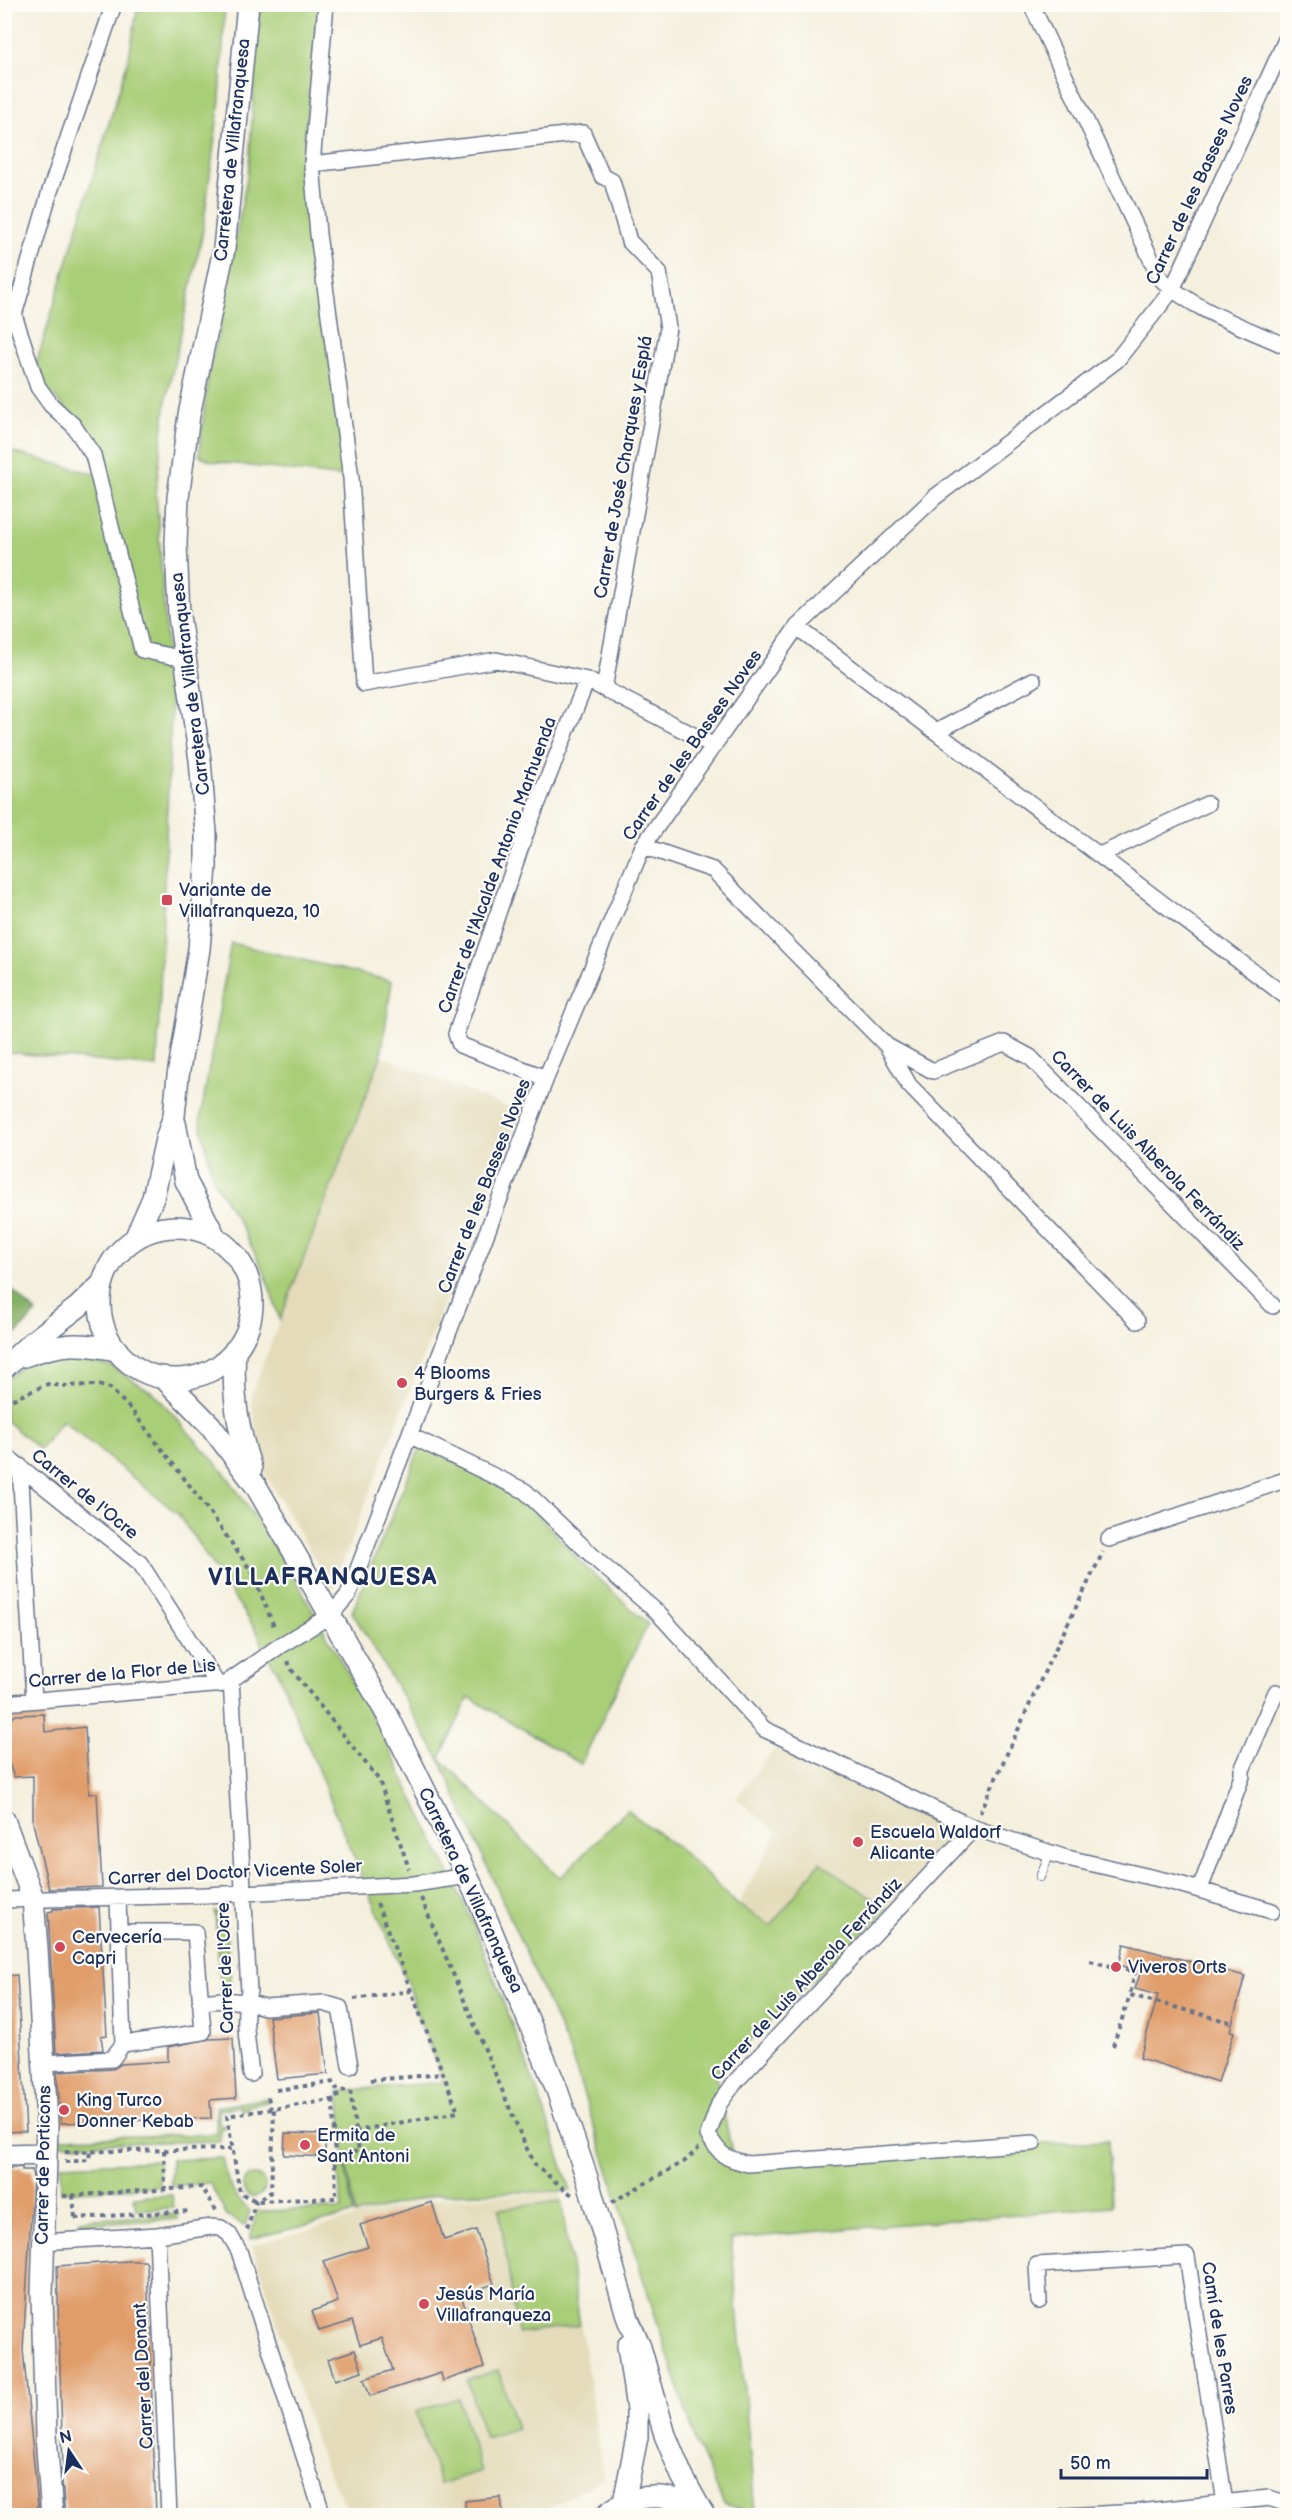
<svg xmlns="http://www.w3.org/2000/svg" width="1292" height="2520" font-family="'Balsamiq Sans',sans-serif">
<rect width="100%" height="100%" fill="#fdfcf7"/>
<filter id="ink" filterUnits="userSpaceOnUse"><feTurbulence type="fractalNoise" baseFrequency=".0167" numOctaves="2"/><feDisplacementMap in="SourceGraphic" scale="12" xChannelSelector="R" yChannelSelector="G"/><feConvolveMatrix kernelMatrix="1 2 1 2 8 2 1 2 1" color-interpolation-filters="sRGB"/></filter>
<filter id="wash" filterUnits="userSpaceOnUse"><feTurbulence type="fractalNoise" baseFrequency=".008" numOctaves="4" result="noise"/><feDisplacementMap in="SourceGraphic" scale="24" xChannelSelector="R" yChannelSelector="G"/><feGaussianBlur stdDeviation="1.35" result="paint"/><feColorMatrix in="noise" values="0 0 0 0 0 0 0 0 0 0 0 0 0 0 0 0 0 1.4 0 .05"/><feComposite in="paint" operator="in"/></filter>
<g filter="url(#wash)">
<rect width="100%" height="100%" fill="#f5f0de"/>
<path fill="#e3dbba" d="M381,1056L519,1112L332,1589L260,1465L251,1395Z
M776,1748L935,1820L946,1833L942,1851L887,1909L820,1863L771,1926L738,1905L777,1833L736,1798Z
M561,2193L604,2479L535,2515H351L323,2463L252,2245L356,2217L445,2198Z"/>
<path fill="#a9ce78" stroke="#627e6b" stroke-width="1.5" d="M138,5H225L220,99L202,236L166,401L156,490L171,711L157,1067L5,1052L4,450L107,477L103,460L89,431L45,388L35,368L129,57Z
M259,5H319L302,167L310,232L351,478L211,461L199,455L209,369L217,339L249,166Z
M231,943L392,981L381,1056L280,1320L265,1274L242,1228L213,1179L200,1120Z
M71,1356L111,1366L155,1394L227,1476L293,1575L385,1740L471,1918L538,2093L571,2191L439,2194L355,2215L345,2157L339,2091L444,2082L415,2009L411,1991L368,1892L277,1670L266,1655L258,1633L178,1514L62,1420L40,1450L5,1420V1381L25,1364Z
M421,1445L520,1494L582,1564L648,1624L581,1764L469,1697L440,1758L560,1878L627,1810L682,1851L738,1905L771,1926L820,1862L887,1909L716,2073L733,2158L1108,2141L1111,2206L731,2239L755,2512L724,2504L697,2445L570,2052L439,1758L352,1612Z
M224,1911L231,1988L221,1989L215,1912Z
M266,2098L267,2102L247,2106L248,2109L241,2110L240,2106L219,2110V2124H223L224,2128H220V2141L60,2144V2138L216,2134V2107Z
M222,2158C227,2183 231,2194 250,2211L246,2224L243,2225L226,2215L210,2183L171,2186V2160Z
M344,2159L353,2214L250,2239L257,2211L342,2209L337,2161Z
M159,2161V2186L61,2192V2165Z
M243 2186a11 11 0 1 1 22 0a11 11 0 1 1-22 0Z
M172,2195L174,2208L136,2210L134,2197Z
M561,2201L580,2325L518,2333L499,2209Z
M178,2214V2219L81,2225L80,2220Z
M498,2370L517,2428L485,2438L467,2380Z
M458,2398L481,2471L440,2484L416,2412Z"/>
<path fill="#86b168" stroke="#507063" stroke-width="1.5" d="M12,1290L36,1313L5,1346V1297Z"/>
<g id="blocks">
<path fill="#e09d6b" d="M44,1714L45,1732L85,1727L89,1794L97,1793L102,1887L49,1889L33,1823V1776L14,1777L4,1751V1724L16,1715Z
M99,1907L107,2035L101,2036L103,2050L56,2053L48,1912L53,1911V1909Z
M1124,1944L1245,1976L1230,2031L1234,2032L1218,2082L1140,2058L1158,1995L1135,1989L1141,1971L1119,1965Z
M17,1975L26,2131L4,2132V1976Z
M320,2013L328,2074L277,2079L269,2017Z
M233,2038L236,2098L210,2100L211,2118L61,2123L57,2072L113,2069L121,2064L168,2061V2047L209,2039Z
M285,2133L325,2134V2157L284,2155Z
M22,2167V2170H32L33,2179L23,2349L39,2516H4V2169Z
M432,2202L444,2240L476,2230L494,2284L461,2295L484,2367L443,2381L441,2373L370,2396L364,2379L393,2370L382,2338L360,2345L352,2321L319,2331L312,2311L338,2302L324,2261L368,2247L360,2225Z
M128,2261H145L147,2264L156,2516H65L61,2469L63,2470L57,2266Z
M355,2350L362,2371L335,2380L328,2359Z
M501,2497L503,2516H466L465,2501Z"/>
</g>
</g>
<g filter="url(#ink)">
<use href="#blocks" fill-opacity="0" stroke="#67738b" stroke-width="1.5"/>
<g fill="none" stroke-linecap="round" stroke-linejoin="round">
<defs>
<path id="lane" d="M1040,1877L1050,1853"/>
<path id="street" d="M114,4L50,191L14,315L38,387L51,405L73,425L93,455L142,650L184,659
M326,4L312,164L318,234L351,478L364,684L496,660L587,680L714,746
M1031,4L1160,278C1194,311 1244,327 1288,347
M312,164L583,133L602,176L612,181L629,241L659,272L668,328L604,689
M797,627L1288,998
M936,732L1033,680
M643,846L713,870L887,1046L933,1071L1004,1043L1030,1057L1273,1306
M1100,855L1207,804
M887,1046L909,1085L1137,1321
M546,1078L460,1045L456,1034L525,835L587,680
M411,1436L525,1491L600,1563L657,1612L764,1729L974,1828L1063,1857L1172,1882L1272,1911
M4,1454L140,1563L218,1685
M20,1466L34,1700
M1109,1539L1288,1479
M231,1680L249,1991C242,2017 248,2047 251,2074
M4,1703L225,1684L281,1645L331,1615L348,1595L546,1078L643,846L797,627L935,497L1117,360L1172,290L1288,35
M974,1828L736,2081L719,2104L708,2135C722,2157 723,2157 748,2164L1033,2143
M1200,1889L1242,1776V1770L1276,1692
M118,1899L123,2044
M4,1900L206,1895L414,1884L468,1876
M200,2002L222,2000L246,2002L265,2007L323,2003L340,2008L350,2066
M44,2063L112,2059L123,2044L203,2032L195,1932H119
M157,2235L169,2516
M42,2242L157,2235L211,2227L221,2228L229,2234L239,2251L323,2516
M1039,2301L1037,2265L1187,2256L1225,2503
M1065,2516L1138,2512L1269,2498L1288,2504"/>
<path id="secondary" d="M175,1123L186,1181L215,1237
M100 1303a76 76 0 1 1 152 0a76 76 0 1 1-152 0Z
M135,1239L153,1198L166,1139L174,1116L178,1076L199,949L206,867V833L200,760L179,616L176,543L178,498L189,415L224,249L248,4
M235,1350C232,1395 237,1426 251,1469
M24,1356C62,1343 77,1342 117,1350
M4,1368L31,1343L78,1307L102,1284
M163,1377L210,1425L256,1486L388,1716L477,1896L556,2087L588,2181L628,2319L640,2347L665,2435L682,2476L702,2512
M4,1820L33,1898L37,1949L47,2124L42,2294L46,2435L52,2516
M4,2155L46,2154
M624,2502L637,2437V2409L628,2346
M605,2516C633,2490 674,2492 703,2513"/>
</defs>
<use href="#lane" stroke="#67738b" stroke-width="10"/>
<use href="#street" stroke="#67738b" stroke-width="18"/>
<use href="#secondary" stroke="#67738b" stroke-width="24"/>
<path stroke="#67738b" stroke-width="4" stroke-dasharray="4.5 4.5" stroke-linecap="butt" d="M4,1403L48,1384L63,1386L98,1385L110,1388L133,1412L200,1499L252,1572L275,1629
M288,1661L291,1669L379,1780L409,1869
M980,1813L1049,1662L1103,1552
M421,1898L526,2147L536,2166L572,2195
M1090,1961L1135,1972L1130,1995
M354,1999L411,1991
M1113,2046L1130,1995L1233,2023
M371,2080L444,2074
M276,2090L334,2082
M268,2097L271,2109
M333,2100L336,2198L256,2201L240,2193L227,2116L338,2099L336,2087
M355,2131L458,2112L377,1903
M164,2150L165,2188
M65,2152L232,2149
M335,2156L359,2151L350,2090L339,2091L336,2087
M65,2162L89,2160L90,2151
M73,2195L75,2218
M63,2196L202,2187L217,2212
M612,2202L685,2161L699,2148
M75,2218L191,2211
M247,2230L256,2201L271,2192L274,2109"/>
<use href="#lane" stroke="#fff" stroke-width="8"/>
<use href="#street" stroke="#fff" stroke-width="15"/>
<use href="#secondary" stroke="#fff" stroke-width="21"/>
</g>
</g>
<g fill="#d1495b" stroke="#fdfcf7" stroke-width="2">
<rect x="161" y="894" width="12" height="12" rx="3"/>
<circle cx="402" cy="1383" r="6"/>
<circle cx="858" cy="1842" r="6"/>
<circle cx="60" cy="1947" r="6"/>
<circle cx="1116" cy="1967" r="6"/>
<circle cx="64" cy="2110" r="6"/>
<circle cx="305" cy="2145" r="6"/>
<circle cx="424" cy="2304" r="6"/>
</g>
<g text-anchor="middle" stroke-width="4.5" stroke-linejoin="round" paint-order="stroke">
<g font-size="18" fill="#1b2f5e" stroke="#fdfcf7">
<text transform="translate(232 150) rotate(-84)" y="6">Carretera de Villafranquesa</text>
<text transform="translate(1199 180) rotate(-65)" y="6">Carrer de les Basses Noves</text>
<text transform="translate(623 467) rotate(-80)" y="6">Carrer de José Charques y Esplá</text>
<text transform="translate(190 684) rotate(-97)" y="6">Carretera de Villafranquesa</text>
<text transform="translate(692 745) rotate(-55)" y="6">Carrer de les Basses Noves</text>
<text transform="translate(497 865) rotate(-70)" y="6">Carrer de l'Alcalde Antonio Marhuenda</text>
<text transform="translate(1148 1150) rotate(46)" y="6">Carrer de Luis Alberola Ferrándiz</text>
<text transform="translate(484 1186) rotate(-69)" y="6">Carrer de les Basses Noves</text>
<text transform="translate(85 1494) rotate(39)" y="6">Carrer de l'Ocre</text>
<text transform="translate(122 1673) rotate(-5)" y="6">Carrer de la Flor de Lis</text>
<text transform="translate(235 1872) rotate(-3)" y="6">Carrer del Doctor Vicente Soler</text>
<text transform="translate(471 1890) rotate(65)" y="6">Carretera de Villafranquesa</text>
<text transform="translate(225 1968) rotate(-92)" y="6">Carrer de l'Ocre</text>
<text transform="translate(806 1979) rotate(-47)" y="6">Carrer de Luis Alberola Ferrándiz</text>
<text transform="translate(43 2165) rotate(-89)" y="6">Carrer de Porticons</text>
<text transform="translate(1220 2338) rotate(81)" y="6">Camí de les Parres</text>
<text transform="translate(143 2376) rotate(-93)" y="6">Carrer del Donant</text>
</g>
<g font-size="18" fill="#1b2f5e" stroke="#fdfcf7" text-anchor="start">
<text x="179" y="896">Variante de<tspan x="179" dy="21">Villafranqueza, 10</tspan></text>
<text x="414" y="1379">4 Blooms<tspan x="414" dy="21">Burgers &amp; Fries</tspan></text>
<text x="870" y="1838">Escuela Waldorf<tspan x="870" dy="21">Alicante</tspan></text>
<text x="72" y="1943">Cervecería<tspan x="72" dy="21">Capri</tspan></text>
<text x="1128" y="1973">Viveros Orts</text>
<text x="76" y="2106">King Turco<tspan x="76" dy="21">Donner Kebab</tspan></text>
<text x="317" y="2141">Ermita de<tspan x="317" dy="21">Sant Antoni</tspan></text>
<text x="436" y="2300">Jesús María<tspan x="436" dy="21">Villafranqueza</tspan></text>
</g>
<g font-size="24" font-weight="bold" letter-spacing="1.5" fill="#1b2f5e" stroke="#fdfcf7">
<text x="323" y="1585">VILLAFRANQUESA</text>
</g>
</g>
<rect width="1292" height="2520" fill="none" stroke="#fdfcf7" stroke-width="24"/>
<g transform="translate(69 2451) rotate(347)" stroke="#fdfcf7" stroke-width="4.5" paint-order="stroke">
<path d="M0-4.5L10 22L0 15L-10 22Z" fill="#1b2f5e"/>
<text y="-9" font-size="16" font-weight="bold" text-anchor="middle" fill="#1b2f5e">N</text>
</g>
<path d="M1061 2469v9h146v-9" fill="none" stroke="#1b2f5e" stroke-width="3"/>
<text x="1070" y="2469" font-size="18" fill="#1b2f5e" stroke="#fdfcf7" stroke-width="4.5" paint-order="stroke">50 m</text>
</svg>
